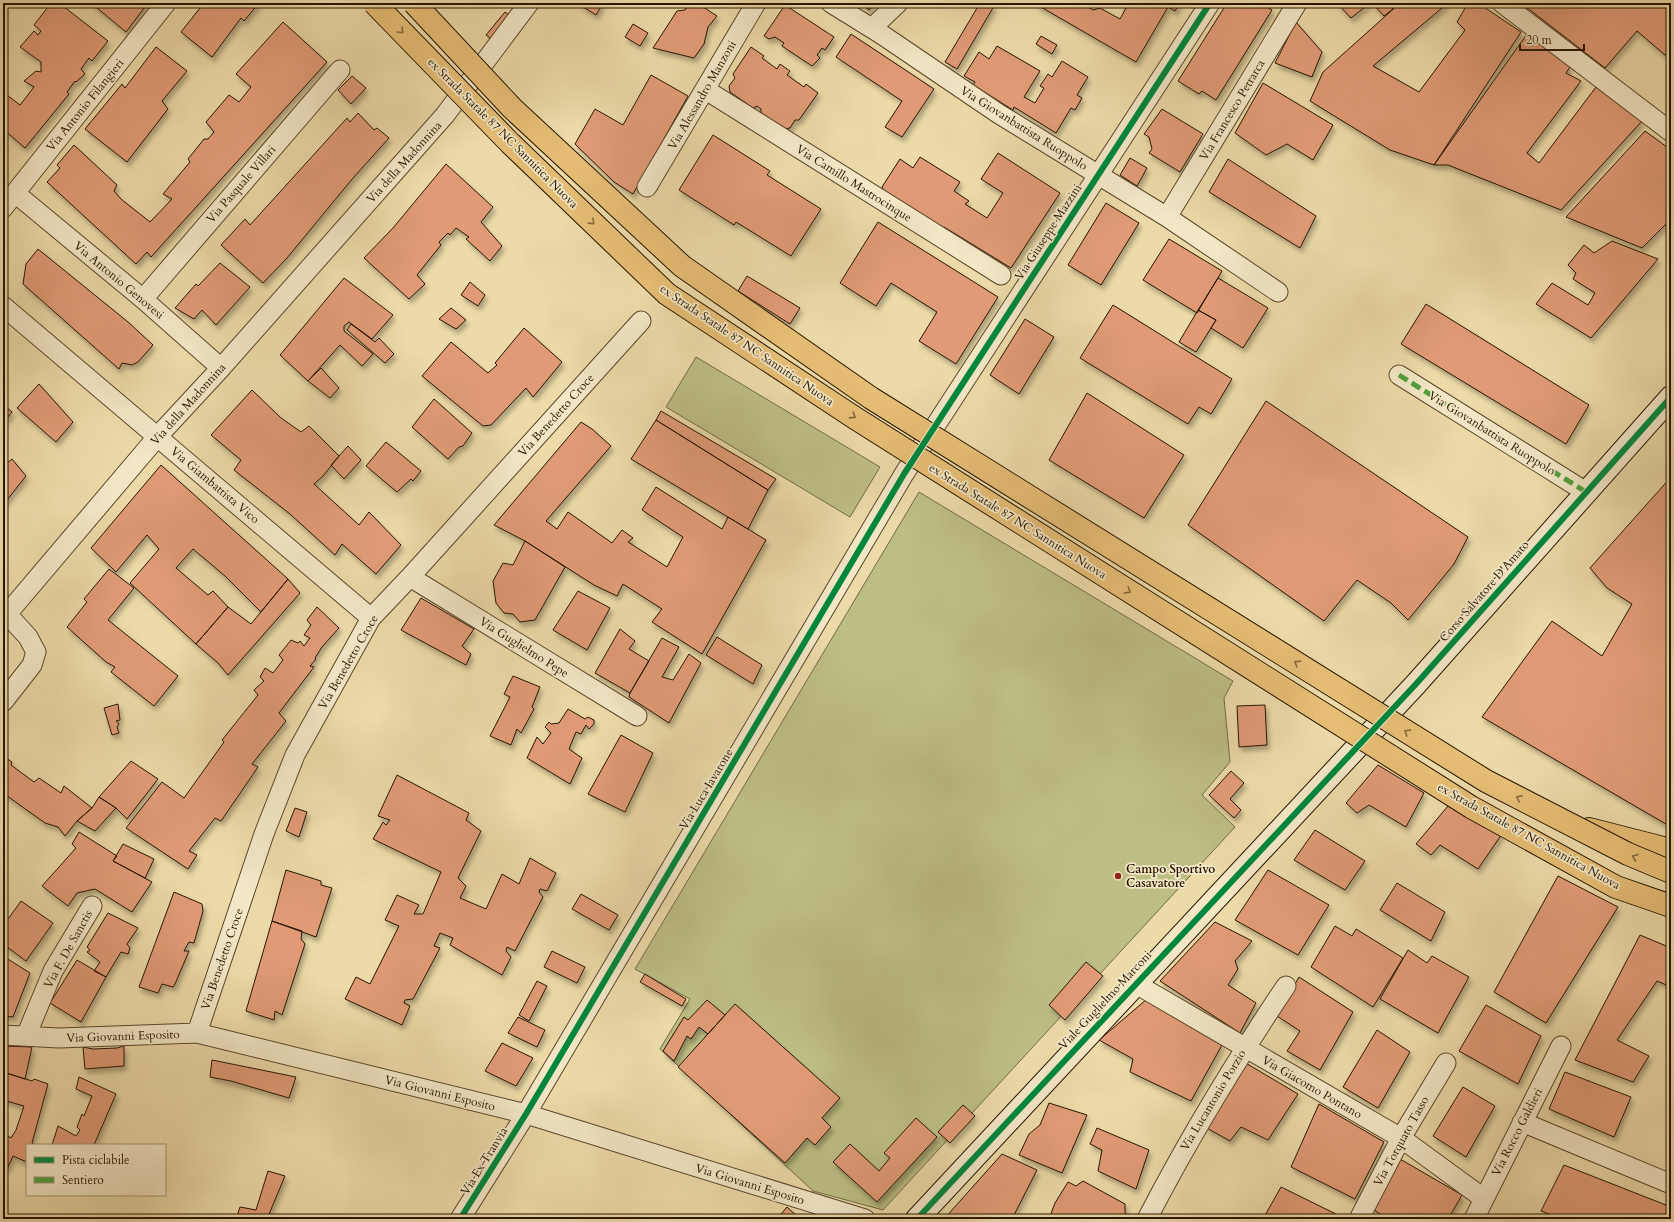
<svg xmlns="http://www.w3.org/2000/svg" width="1674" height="1222" font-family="Cardo,serif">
<defs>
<filter id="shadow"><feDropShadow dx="2.5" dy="4.5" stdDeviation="2" flood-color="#0004"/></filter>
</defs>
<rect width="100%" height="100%" fill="#ecdaa8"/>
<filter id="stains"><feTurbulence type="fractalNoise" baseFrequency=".005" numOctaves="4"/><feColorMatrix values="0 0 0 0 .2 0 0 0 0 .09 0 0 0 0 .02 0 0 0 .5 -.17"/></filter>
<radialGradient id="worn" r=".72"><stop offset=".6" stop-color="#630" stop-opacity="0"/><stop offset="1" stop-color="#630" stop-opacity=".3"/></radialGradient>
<path fill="#bdbe84" stroke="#726a42" d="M696,357L880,467L850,517L666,407Z
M919,492L1233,681L1224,698L1230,762L1202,795L1235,827L883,1210L813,1191L660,1049L690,999L635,969Z"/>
<path fill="#e09b76" stroke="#261501" filter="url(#shadow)" d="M51,3H59L108,41L92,61L89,58L81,69L85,74L76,82L75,81L67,92L69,94L25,148L3,129V92L20,105L34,87L24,81L36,71L41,72V62L20,47L34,31L38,35L41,31L34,25Z
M91,3H148L126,32Z
M204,3H259L244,21L241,18L212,57L181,32Z
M577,3H603L596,15Z
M689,3H697L717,16L708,27L704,44L694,58L653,48L677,11L685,10Z
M860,3H875L869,10Z
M980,3H989L994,6L957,69L945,62Z
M1034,3H1081L1093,10L1100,8L1120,19L1126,8L1121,5L1122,3H1180L1175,11L1168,7L1136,62Z
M1227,3H1261L1272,10L1216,100L1202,91L1199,94L1178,81Z
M1337,3H1370L1351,18Z
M1372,3H1387L1393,9L1384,16Z
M1400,3H1448L1373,66L1419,92L1465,30L1457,22L1468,3H1478L1521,32L1434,165L1390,150L1310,101L1323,72Z
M1521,3H1671V53L1665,55L1637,31L1605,68Z
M785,5L834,37L825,50L822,48L817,55L820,58L812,66L782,46L784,43L775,37L769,39L764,36Z
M505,12L513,18L494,41L486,35Z
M283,22L327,62L151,257L147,252L136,264L47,182L60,168L57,165L74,145L117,185L114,191L121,199L150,222L172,199L163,194L190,162L188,159L204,139H208L214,132L206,122L229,95L239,102L251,87L236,74Z
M1296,22L1322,52L1312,77L1275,63Z
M633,24L648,33L640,46L625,37Z
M851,34L934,89L902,137L885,127L902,101L836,57Z
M1527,34L1570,67L1566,73L1581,81L1527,153L1539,163L1596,87L1642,121L1561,210L1448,165H1434Z
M1041,36L1057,45L1052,54L1036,44Z
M997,46L1040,71L1024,97L1035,103L1044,88L1040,86L1048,74L1052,77L1062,61L1088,77L1077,95L1082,98L1075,110L1071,108L1056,133L1014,107L1013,110L973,85L975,82L964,76L979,52L989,59Z
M156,47L187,71L162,101L168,109L127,162L85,129L122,84L125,88Z
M751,47L764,56L762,58L777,69L780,64L790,71L787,75L804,87L806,84L818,93L799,120H795L790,128L784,129L761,113V109L757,106L753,108L730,92L729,86L735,78L733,74Z
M651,75L688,96L633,194L614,182L575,144L595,109L623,125Z
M352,76L366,88L351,104L338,90Z
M1263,83L1333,125L1313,160L1287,144L1266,155L1235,133Z
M1162,109L1203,134L1180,172L1149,153L1152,149L1149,137L1144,134Z
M358,113L374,130L377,128L389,138L353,178L287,258L263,283L221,245L245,219L250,225L347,118L350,122Z
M1645,131L1671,150V219L1642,248L1566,217Z
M713,135L770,171L767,175L821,209L791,256L736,222L734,225L679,190Z
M998,153L1060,193L1011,268L944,227L943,230L884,191L882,187L900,159L913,168L920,157L960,182L954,191L969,201L965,204L987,218L1003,193L981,179Z
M1130,158L1147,168L1137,186L1120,175Z
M1228,159L1316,216L1300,248L1209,192Z
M446,164L493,207L481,222L502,246L490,261L466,239L469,237L456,228L450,235L448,233L439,242L441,245L417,275L425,284L409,299L364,258L393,228Z
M1106,203L1139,223L1101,285L1068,265Z
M878,222L998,297L956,364L919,341L937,312L891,283L876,306L840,283Z
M1169,239L1222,271L1197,313L1143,280Z
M1612,241L1658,259L1591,338L1536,304L1552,283L1588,305L1595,293L1573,279L1576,273L1568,265L1584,245L1594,253Z
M38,249L128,322L153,345L138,362L132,365L122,363L119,369L23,284L26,264Z
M220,263L250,287L216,325L202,310L194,319L175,308L196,284L198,286Z
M747,276L800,308L790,324L738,291Z
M344,278L393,315L372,339L349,322L344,326V331L373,354L362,366L340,345L308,381L280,355Z
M1218,278L1268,308L1243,348L1211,328L1216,320L1198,310Z
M470,282L485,295L478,306L461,295Z
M1426,304L1589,405L1566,444L1401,344Z
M1113,305L1232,379L1211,414L1199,407L1188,424L1080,358Z
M451,308L466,320L456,329L439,319Z
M1198,310L1216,320L1196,352L1179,342Z
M1025,319L1054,337L1019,394L990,375Z
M351,324L375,342L379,338L394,354L385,363L347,330Z
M524,328L562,362L533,397L526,388L491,425L483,426L422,376L451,342L488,373L497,365L495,363Z
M321,368L339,388L330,398L308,381Z
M39,384L73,422L56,442L17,408Z
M252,390L281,418L301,432L309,426L339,456L323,476L314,484L359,525L369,512L401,545L376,574L342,544L335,555L290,514L234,470L241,460L211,435Z
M1087,393L1184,455L1144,518L1049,460Z
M434,399L472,433L463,446L459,447L448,459L412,427Z
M1266,401L1468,537L1454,564L1408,620L1391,603L1357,580L1324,621L1188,525Z
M3,404L12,412L3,423Z
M661,411L776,479L768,490L656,420Z
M656,420L768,490L748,529L631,459Z
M581,422L592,429L611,446L546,521L557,529L568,512L612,543L622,530L633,538L628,542L667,567L683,537L642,510L656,487L722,529L728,517L766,540L702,654L652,622L662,609L623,584L617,596L594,585L525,541L494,525Z
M386,442L421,471L413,481L411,479L397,492L366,466Z
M348,446L361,460L344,479L331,465Z
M3,459L7,463L12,459L26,476L3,505Z
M161,465L288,579L261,612L225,576L193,549L176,568L208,595L213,591L228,607L196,644L130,583L159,549L147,535L116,572L91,548Z
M1671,477V827L1482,717L1552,621L1602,656L1632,604L1607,588L1590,568Z
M525,541L565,567L535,620L520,622L513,614L504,613L496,603L493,581L503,563L513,565Z
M109,569L134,588L108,620L178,676L154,706L111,672L115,667L106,662L67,627L87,602L84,599Z
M288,579L300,593L228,675L218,663L196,644L228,607L251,624Z
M578,591L610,608L587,650L553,630Z
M421,598L474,629L462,646L471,654L466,665L401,630Z
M317,607L339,628L322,647L315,658L316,659L310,666L314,667L279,713L286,721L252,764L258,767L221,821L215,818L189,851L197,855L188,869L126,828L162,782L184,798L224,742L222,740L258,695L254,690L264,681L260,677L265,668L273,673L283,660L279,655L291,640L298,643L300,641L304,646L310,638L304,635L311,625L307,620Z
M620,629L635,641L629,649L649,661L630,693L595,673Z
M717,637L762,665L753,684L706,655Z
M662,638L679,647L662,677L673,680L689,654L701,663L669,723L629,697L630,693Z
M513,676L540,687L532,707L534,709L521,733L517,729L511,745L490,736L510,697L504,694Z
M118,704L120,720L116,721L119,724L117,727L119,733L112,735L104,708Z
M1265,705L1267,745L1239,747L1237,706Z
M568,709L585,719L588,717L594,720V724L589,729L586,725L581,734L576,732L569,749L582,758L570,784L527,758L537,737L543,744L551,733L545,727L549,722L551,724L559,723Z
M621,735L653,753L625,812L588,794Z
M3,756L12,762L11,765L34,782L39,778L61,793L64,786L92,808L77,821L65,836L58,827L45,823L3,793Z
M131,761L158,779L127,819L116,808L99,797Z
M1378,765L1424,793L1406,827L1369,805L1357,813L1346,803Z
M1231,771L1244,783L1230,799L1241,810L1234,818L1209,795Z
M397,775L469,813L466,820L481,831L458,878L466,886L460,898L486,909L502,874L519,884L530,858L556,873L547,891L540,889L539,892L543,897L515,951L507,947L506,951L511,957L502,975L450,945L453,938L440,933L434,946L440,948L413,999L405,1000L404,1003L410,1006L402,1025L345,999L356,977L370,984L399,926L385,920L397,895L419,905L414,914H423L441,872L373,839L383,822L386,825L390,820L378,816Z
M99,797L116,808L95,831L77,821L92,808Z
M1448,806L1502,834L1478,869L1440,845L1431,855L1416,844Z
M295,808L307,812L299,837L286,831Z
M1315,830L1365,861L1345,890L1294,860Z
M79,832L117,856L113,861L152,882L132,912L95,889L77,893L68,906L42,886L76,848L72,844Z
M123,844L154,859L145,878L113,861Z
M286,870L321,881V885L332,888L316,937L272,921Z
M1268,870L1329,905L1298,955L1235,920Z
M1558,876L1618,907L1546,1023L1494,992Z
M1397,883L1445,912L1431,941L1380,910Z
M174,892L202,904L203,911L194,943L189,942L184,951H189L175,984L173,987L162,984L158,993L139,987Z
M581,894L618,915L609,930L572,909Z
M21,901L53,923L26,961L3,944V926Z
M108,913L138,928L127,944L130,948L128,954L121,952L106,977L94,971L100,962L87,952L90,950L87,947Z
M272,921L302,931L301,939L305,944L282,1015L275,1011L274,1020L246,1011Z
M1215,922L1252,941L1235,961L1238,969L1228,985L1256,1003L1240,1033L1160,981Z
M1335,926L1352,936L1356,929L1403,958L1373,1007L1311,967Z
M1640,935L1671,948V987L1657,981L1617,1040L1649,1056L1633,1082L1575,1060Z
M1408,950L1427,963L1432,956L1469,977L1438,1033L1380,999Z
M552,951L585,967L577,983L544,967Z
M3,956L30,973L13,1017L3,1016Z
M77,960L106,977L81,1022L50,1003Z
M1086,962L1103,976L1065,1020L1049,1005Z
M645,974L686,999L682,1006L640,982Z
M1299,977L1353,1012L1320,1070L1287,1051L1300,1031L1277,1016Z
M537,981L547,986L529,1021L519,1015Z
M1147,999L1222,1045L1191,1101L1130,1072L1133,1059L1099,1040Z
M707,1000L725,1015L708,1034L699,1027L691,1039L687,1036L674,1061L663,1051L684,1017L688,1020Z
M735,1004L840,1098L822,1118L831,1127L815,1145L807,1138L785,1163L678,1067Z
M1486,1005L1541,1036L1518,1084L1459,1051Z
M518,1017L545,1030L537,1047L508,1033Z
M1377,1030L1410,1052L1378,1108L1343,1087Z
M502,1043L533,1058L516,1086L485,1071Z
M3,1046L32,1047L25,1079L3,1072Z
M124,1046V1066L85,1069L83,1047L93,1049L117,1048Z
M212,1060L296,1077L289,1098L231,1081L210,1077Z
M1244,1062L1298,1094L1268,1140L1241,1127L1230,1141L1205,1127Z
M3,1072L32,1081L34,1079L48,1084L32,1143L35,1145H27V1162L13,1156L7,1169L3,1168V1133L11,1138L16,1130L24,1106L3,1100Z
M1565,1072L1631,1097L1614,1137L1549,1109Z
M79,1077L116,1094L94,1145H52L58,1126L76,1136L80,1130L77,1127L82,1114L84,1116L92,1096L76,1089Z
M1463,1087L1495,1106L1466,1157L1433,1136Z
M1049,1103L1087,1115L1062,1173L1019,1155L1029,1134L1040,1125Z
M1319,1104L1384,1142L1355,1199L1291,1167Z
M963,1105L975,1116L950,1143L938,1132Z
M916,1118L937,1137L877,1202L833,1162L850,1144L879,1171L890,1158L884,1153Z
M1097,1128L1149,1150L1136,1189L1098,1171L1102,1150L1090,1144Z
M1002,1154L1037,1170L1012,1219H944Z
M1400,1159L1462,1195L1448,1219H1389L1372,1209Z
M1564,1165L1671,1207V1219H1562L1541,1211Z
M268,1171L285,1176L267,1219H236L240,1207L256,1210Z
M1083,1181L1125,1204V1213L1134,1219H1049L1055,1203L1068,1182L1076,1186Z
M1281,1187L1342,1217L1341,1219H1263Z
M787,1207L800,1219H777Z"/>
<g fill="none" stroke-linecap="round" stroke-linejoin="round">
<defs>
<path id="street" d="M831,3L881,34L999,114L1167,217L1278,292
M1502,3L1671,132
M872,28L898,3
M706,90L1001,275
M647,187L756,3
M15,193L143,299L221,368
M3,208L166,3
M1167,217L1297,3
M143,299L340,70
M3,306L371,618
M1399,375L1586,492
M410,577L637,716
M3,702L32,665L36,652L28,637L7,614L158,436L221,368L445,115L529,3
M1136,984L1401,1138L1483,1198
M197,1033L264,834L295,755L371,618L410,577L641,321
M3,1035L59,1038L197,1033L526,1114L865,1219
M26,1036L53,971L92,906
M1522,1122L1671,1184
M460,1219L526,1114L904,474L1210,3
M1147,1219C1189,1138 1235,1062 1286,986
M1359,1219L1401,1138L1446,1063
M1474,1219L1561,1046"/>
<path id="secondary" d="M917,1219L1416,684L1671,397"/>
<path id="highway" d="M1589,829L1671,850"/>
</defs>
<use href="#street" stroke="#58462b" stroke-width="21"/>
<use href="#secondary" stroke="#261501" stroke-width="24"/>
<use href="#highway" stroke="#261501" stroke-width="24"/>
<use href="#street" stroke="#f3e7c6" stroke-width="19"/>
<use href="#secondary" stroke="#f3e7c6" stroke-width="22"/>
<use href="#highway" stroke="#e6bd74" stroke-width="22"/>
<defs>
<path id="highway-bridge" d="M374,3L510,143L667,294L855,418L1471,807L1616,887L1671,906
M414,3L512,108L682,266L871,398L1486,781L1628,854L1671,872"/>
</defs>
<use href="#highway-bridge" stroke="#261501" stroke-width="24" stroke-linecap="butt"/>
<use href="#highway-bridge" stroke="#e6bd74" stroke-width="22"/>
<path stroke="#50a03c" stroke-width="5" stroke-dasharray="10 5" stroke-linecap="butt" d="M1399,375L1586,492"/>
<defs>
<path id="cycleway" d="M460,1219L526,1114L904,474L1210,3
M917,1219L1416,684L1671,397"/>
</defs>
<use href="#cycleway" stroke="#f3e7c6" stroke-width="8"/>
<use href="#cycleway" stroke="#00873e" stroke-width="6"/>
</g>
<defs><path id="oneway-chevron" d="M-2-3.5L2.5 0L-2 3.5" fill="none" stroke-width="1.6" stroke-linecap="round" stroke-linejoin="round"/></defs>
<g stroke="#86693a">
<use href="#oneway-chevron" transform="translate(401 31) rotate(46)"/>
<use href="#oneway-chevron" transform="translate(592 222) rotate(44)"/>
<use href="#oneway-chevron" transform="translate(853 416) rotate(33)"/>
<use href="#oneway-chevron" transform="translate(1128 591) rotate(32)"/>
<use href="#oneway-chevron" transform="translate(1297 663) rotate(-148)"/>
<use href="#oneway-chevron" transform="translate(1407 732) rotate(-148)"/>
<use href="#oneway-chevron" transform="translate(1519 798) rotate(-153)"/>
<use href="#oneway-chevron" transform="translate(1635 857) rotate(-157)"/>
</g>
<circle fill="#8f2418" stroke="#f3e7c6" stroke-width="1.5" cx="1118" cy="876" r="4"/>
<g text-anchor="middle" stroke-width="3.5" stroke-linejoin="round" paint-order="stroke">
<g font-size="12" fill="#261501" stroke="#f3e7c6">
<text transform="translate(702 95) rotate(-60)" y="4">Via Alessandro Manzoni</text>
<text transform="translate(85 105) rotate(-51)" y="4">Via Antonio Filangieri</text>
<text transform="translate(1232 110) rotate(-59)" y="4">Via Francesco Petrarca</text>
<text transform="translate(1024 128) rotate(32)" y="4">Via Giovanbattista Ruoppolo</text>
<text transform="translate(503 133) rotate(45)" y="4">ex Strada Statale 87 NC Sannitica Nuova</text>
<text transform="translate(404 162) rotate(-48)" y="4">Via della Madonnina</text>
<text transform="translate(854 183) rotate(32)" y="4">Via Camillo Mastrocinque</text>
<text transform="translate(241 184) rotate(-49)" y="4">Via Pasquale Villari</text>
<text transform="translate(1048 232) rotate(-57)" y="4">Via Giuseppe Mazzini</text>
<text transform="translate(119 280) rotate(40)" y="4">Via Antonio Genovesi</text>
<text transform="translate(747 345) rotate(34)" y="4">ex Strada Statale 87 NC Sannitica Nuova</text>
<text transform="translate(188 404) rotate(-48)" y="4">Via della Madonnina</text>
<text transform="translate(556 415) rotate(-48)" y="4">Via Benedetto Croce</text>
<text transform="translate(1492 433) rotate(32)" y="4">Via Giovanbattista Ruoppolo</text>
<text transform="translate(215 485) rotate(40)" y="4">Via Giambattista Vico</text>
<text transform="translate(1018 521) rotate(32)" y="4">ex Strada Statale 87 NC Sannitica Nuova</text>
<text transform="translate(1484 591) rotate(-49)" y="4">Corso Salvatore D'Amato</text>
<text transform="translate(524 647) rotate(32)" y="4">Via Guglielmo Pepe</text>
<text transform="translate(348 662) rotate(-60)" y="4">Via Benedetto Croce</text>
<text transform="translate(706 789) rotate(-59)" y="4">Via Luca Iavarone</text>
<text transform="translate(1529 836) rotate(29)" y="4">ex Strada Statale 87 NC Sannitica Nuova</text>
<text transform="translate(68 949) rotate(-61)" y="4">Via F. De Sanctis</text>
<text transform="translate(222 959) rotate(-71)" y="4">Via Benedetto Croce</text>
<text transform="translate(1105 1000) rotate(-47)" y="4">Viale Guglielmo Marconi</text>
<text transform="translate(123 1036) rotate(-2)" y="4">Via Giovanni Esposito</text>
<text transform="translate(1312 1087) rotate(30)" y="4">Via Giacomo Pontano</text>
<text transform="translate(440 1093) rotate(14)" y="4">Via Giovanni Esposito</text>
<text transform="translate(1213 1100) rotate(-59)" y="4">Via Lucantonio Porzio</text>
<text transform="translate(1517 1132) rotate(-63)" y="4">Via Rocco Galdieri</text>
<text transform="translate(1401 1141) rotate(-61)" y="4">Via Torquato Tasso</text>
<text transform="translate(484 1161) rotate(-58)" y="4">Via Ex Tranvia</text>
<text transform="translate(750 1184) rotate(17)" y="4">Via Giovanni Esposito</text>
</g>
<g font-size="12" font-weight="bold" fill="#261501" stroke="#f3e7c6" text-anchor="start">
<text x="1126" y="873">Campo Sportivo<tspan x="1126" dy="14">Casavatore</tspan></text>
</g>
</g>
<rect width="1674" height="1222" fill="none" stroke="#ecdaa8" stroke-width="16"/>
<rect x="4" y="4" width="1666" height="1214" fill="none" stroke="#261501" stroke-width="2"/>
<rect x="8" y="8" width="1658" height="1206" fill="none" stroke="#261501"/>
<rect x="26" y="1144" width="140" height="52" fill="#f3e7c6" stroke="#a19377"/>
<rect x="34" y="1157" width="20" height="6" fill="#00873e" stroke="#a19377"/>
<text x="62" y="1164" font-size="12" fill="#261501">Pista ciclabile</text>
<rect x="34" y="1177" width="20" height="6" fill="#50a03c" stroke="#a19377"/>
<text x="62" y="1184" font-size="12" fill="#261501">Sentiero</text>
<path d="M1520 44v6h64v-6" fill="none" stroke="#261501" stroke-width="2"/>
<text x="1526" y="44" font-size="12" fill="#261501" stroke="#f3e7c6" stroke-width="3" paint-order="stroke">20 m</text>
<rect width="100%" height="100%" filter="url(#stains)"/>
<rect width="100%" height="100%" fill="url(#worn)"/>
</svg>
